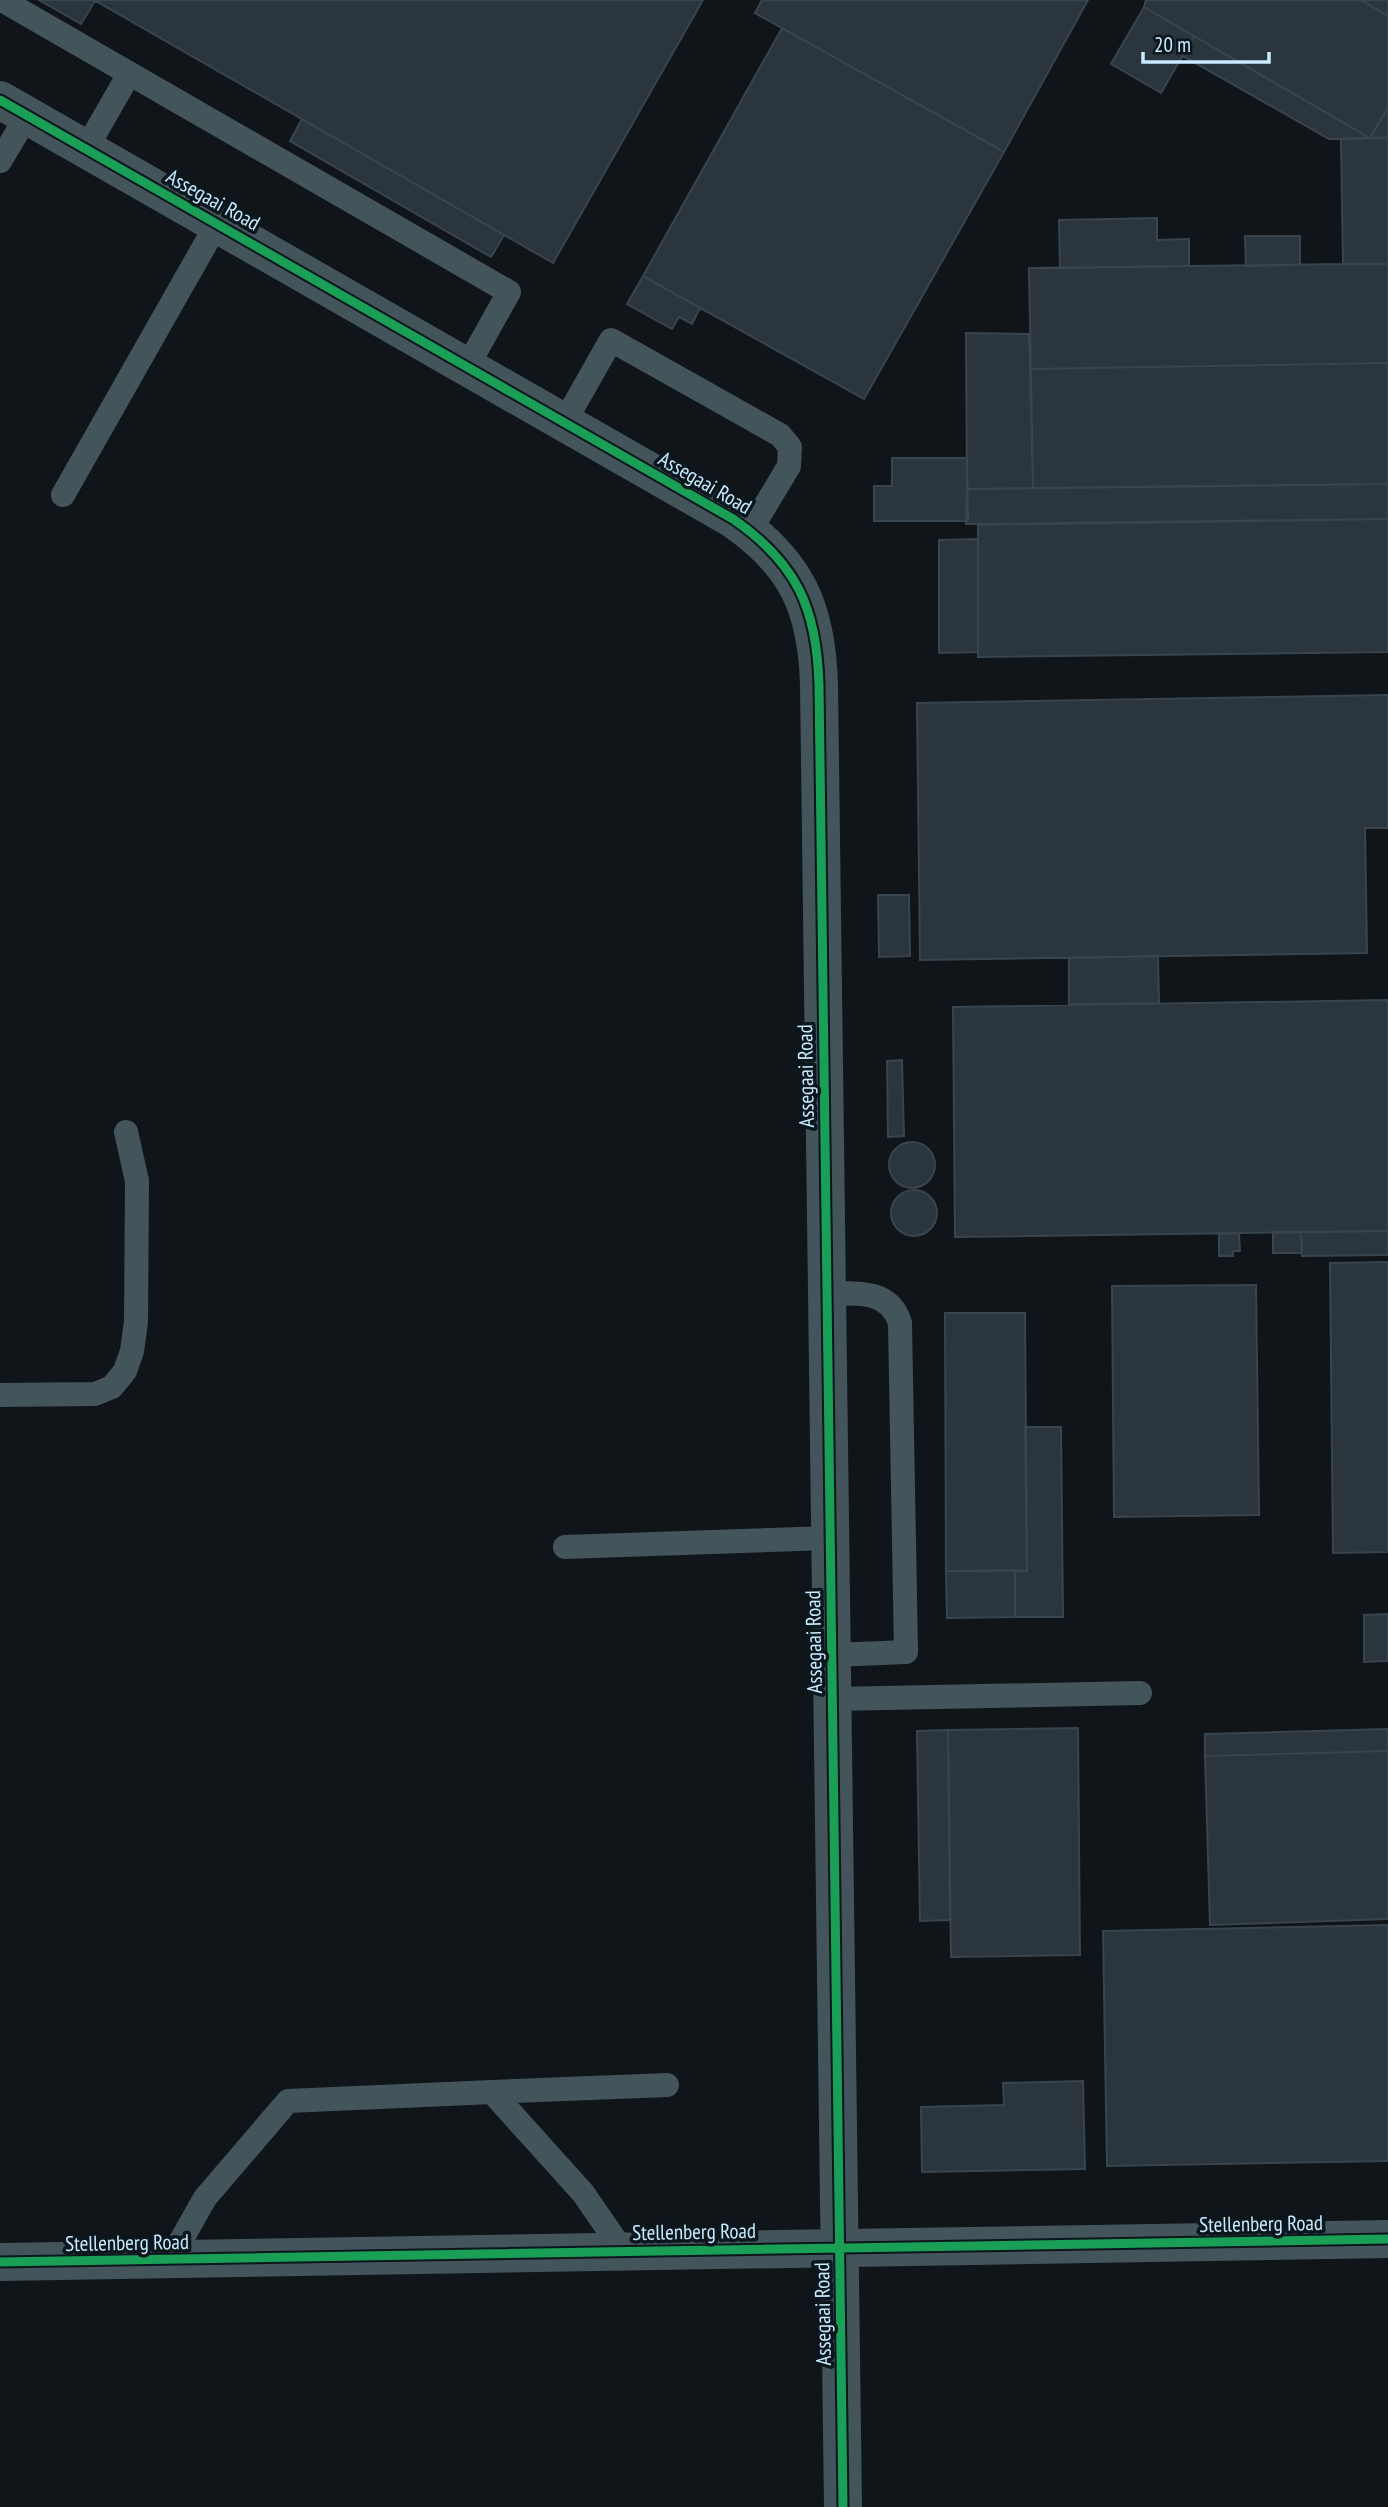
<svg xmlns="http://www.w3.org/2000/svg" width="1388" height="2507" font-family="'PT Sans Narrow',sans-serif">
<rect width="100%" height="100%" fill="#0f1519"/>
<path fill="#2b353d" stroke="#38454f" stroke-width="2" d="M39,0H94L95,1L81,24Z
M94,0H703L553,263Z
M762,0H1088L1004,152L755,13Z
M1146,0H1361L1388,16V107L1370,138L1144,7Z
M1361,0H1388V16Z
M1144,7L1194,36L1161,93L1111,64Z
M782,28L1004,152L864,399L643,276Z
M1194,36L1259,74L1370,138L1329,139L1183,56Z
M1388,107V137L1370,138Z
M302,119L504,235L491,257L290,141Z
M1388,138V264H1343L1341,139Z
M1157,218V240L1189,239V266L1060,268L1059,220Z
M1245,236H1300V265L1246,266Z
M1343,264H1388V363L1031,369L1029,268Z
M643,276L700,308L692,324L679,317L672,329L627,304Z
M966,333L1029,334L1033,488L967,489Z
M1388,363V484L1033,488L1031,369Z
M892,458H967L968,521H874V486H892Z
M1388,484V519L966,524L967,489Z
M1388,519V652L978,657V525Z
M978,539V652L939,653V540Z
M1388,695V828H1365L1367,953L920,960L917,703Z
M878,895H909L910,956L879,957Z
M1158,956L1159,1003L1069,1004V958Z
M1388,1000V1231L955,1237L953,1007Z
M902,1060L904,1136L888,1137L887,1061Z
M889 1165a23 23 0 1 1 46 0a23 23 0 1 1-46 0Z
M891 1213a23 23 0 1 1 46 0a23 23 0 1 1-46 0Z
M1388,1231V1255L1302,1256L1301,1232Z
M1273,1232H1301L1302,1253H1273Z
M1239,1233L1240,1251H1233V1256H1219V1234Z
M1388,1262V1552L1333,1553L1330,1263Z
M1256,1285L1259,1515L1114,1517L1112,1286Z
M945,1313H1025L1027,1571H946Z
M1025,1427H1061L1063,1617H1015V1570L1027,1571Z
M1015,1570V1617L947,1618L946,1571Z
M1388,1614V1661L1364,1662V1615Z
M1078,1728L1080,1955L951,1957L948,1730Z
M1388,1729V1751L1205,1756V1734Z
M948,1730L950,1920L920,1921L917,1731Z
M1388,1751V1919L1210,1925L1205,1756Z
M1388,1925V2161L1107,2166L1103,1931Z
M1083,2081L1085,2169L922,2172L921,2107L1004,2105L1003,2083Z"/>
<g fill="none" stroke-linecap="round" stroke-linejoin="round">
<path stroke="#43545b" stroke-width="24" d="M2,0L509,292L467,367
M86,149L129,74
M0,161L27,116
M564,423L611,340L780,435L790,447L789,466L750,531
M63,495L218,222
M827,1294C856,1293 890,1289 900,1323L906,1652L832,1655
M0,1395L95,1394L112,1387L125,1371L132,1351L136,1322L137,1181L126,1132
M565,1547L830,1538
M832,1699L1140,1693
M492,2092L667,2085
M170,2260L205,2198L288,2101L492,2092L583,2193L623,2251"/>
<path stroke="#43545b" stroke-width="38" d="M0,100L733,519C797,563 817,609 819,685L843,2507
M0,2262L1388,2239"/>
<defs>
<path id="cycleway" d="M0,100L733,519C797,563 817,609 819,685L843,2507
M0,2262L1388,2239"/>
</defs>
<use href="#cycleway" stroke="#0b161d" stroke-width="13"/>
<use href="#cycleway" stroke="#1a9f57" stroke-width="9"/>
</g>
<g text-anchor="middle" stroke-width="7" stroke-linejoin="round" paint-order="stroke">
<g font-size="21" fill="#c7ebff" stroke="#0b161d">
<text transform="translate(213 200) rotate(29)" y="7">Assegaai Road</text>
<text transform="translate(705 483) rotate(30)" y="7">Assegaai Road</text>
<text transform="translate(806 1076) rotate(-91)" y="7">Assegaai Road</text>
<text transform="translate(814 1642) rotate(-91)" y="7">Assegaai Road</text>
<text transform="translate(1261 2224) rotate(-1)" y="7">Stellenberg Road</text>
<text transform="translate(694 2232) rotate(-1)" y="7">Stellenberg Road</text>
<text transform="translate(127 2243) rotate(-1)" y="7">Stellenberg Road</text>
<text transform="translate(823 2314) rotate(-91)" y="7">Assegaai Road</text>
</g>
</g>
<path d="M1143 52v10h126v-10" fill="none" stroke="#c7ebff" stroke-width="3.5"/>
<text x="1154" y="52" font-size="21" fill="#c7ebff" stroke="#0b161d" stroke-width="5" paint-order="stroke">20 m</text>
</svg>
